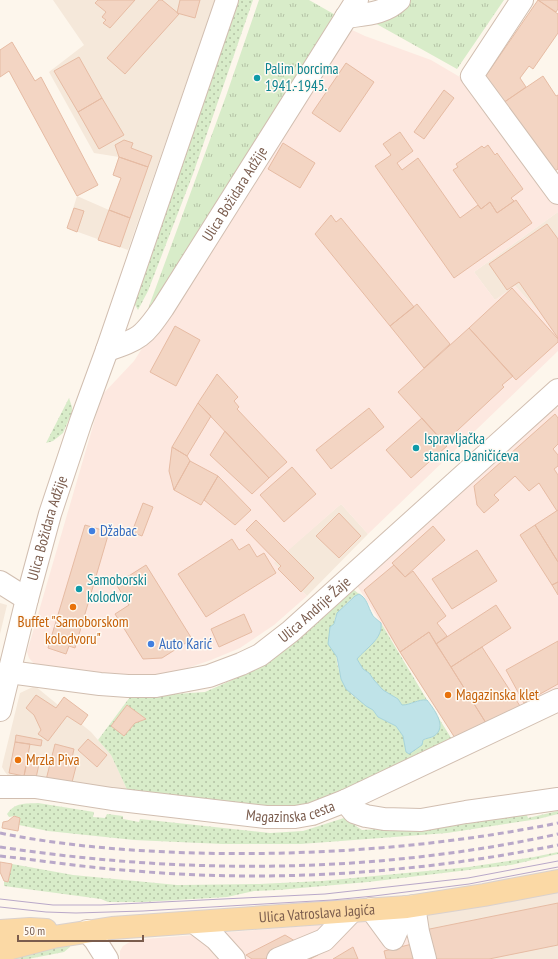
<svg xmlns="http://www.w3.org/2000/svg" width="558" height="959" font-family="'PT Sans Narrow',sans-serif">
<defs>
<pattern id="grass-dots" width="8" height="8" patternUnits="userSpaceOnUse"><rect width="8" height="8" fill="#d8ecc9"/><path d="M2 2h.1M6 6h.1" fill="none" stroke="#b4c2a5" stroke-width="1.8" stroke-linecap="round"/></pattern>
<pattern id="park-tufts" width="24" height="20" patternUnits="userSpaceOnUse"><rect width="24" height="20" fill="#d8ecc9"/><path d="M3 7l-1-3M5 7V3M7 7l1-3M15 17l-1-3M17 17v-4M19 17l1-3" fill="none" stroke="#b4c2a5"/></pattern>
</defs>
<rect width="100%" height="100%" fill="#fdf6ec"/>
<path fill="#f5e8da" d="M53,0H215L128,250L67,228L77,196L109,210L121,178L113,175L119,157L94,153L49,72L84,45Z
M558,212V332L515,286L495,300L474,272Z
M341,504L368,534L307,596L273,563Z
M0,603L7,605L0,634Z
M35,686L91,732L111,755L131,798L10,778L5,772L2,767L3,762L20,693Z
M558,892V959H415L422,915L509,902Z"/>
<path fill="#fde8e0" d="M350,29L365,36L431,60L465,80L558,201V212L474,272L495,300L515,286L558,332V351L368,534L341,504L274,563L307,596L274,625L240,648L211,660L173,673L143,677L76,672L35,665L29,658L27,652L102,395L134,361L288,119Z
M554,404L558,409V695L459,745L356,584Z
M409,917L415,959H120V951L123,946L133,940L330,924L345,925L357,922Z"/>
<path fill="url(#grass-dots)" d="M239,0H253L193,174L148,291L138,310L134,303Z
M69,398L72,407V412L63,433L53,441L46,443Z
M354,590L359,594L355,596L350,600L337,613L335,618L334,624L337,663L341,679L352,695L373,710L378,717L396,726L403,736L406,752L427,738L433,737L440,725L438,717L453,741L309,808L280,811L131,798L111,755L98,740L130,697L205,692L248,673L291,644Z
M381,623L427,700C418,699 411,705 402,705L398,699L383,690L374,680L369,673L363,669L357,659C366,648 383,639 381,623Z
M38,803L94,812L93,817L105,818L107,814L123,816V819L139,822L140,819L270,833L303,831L344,818L362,830L433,826L525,810L528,818L558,811V814L538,819L447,833L301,844H222L134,840L48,831L19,825L20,818L14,816L9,817L7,814C16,802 24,804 38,803Z
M558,852V854L511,865L368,882L278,890L254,891L227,897L143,902H108L101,899L4,886V881L8,882L12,864L73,875L177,885L259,884L322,881L469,867L534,857Z
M70,944V947L64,952L28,959H1Z"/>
<path fill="url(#park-tufts)" d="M259,0H309L339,17L153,305L148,309L226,96Z
M405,0H504L457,69L373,22Z"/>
<path fill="#bfe3e8" stroke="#a5d3da" d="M359,594C367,598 368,607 372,614C373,617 378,620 381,623C383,639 366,648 357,659L363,669L369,673L374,680L383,690L398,699L402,705C411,705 418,699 427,700C434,709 448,727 434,736C431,738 426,738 423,740L422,745L409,754L406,752L403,736L396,726L378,717L373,710L366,706L346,689L341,679L337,657L328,644L330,627L334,624L337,613L355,596Z"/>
<path fill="#f3d5c3" stroke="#e6bba3" d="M98,0H135L110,28L103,23L106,20L102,17L106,12L95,3Z
M159,0H162L179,14L125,74L107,58Z
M180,0H200L195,18L177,13Z
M538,0H558V9L556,12Z
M538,0L558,14V33L533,69L529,66L520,78L526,87L503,103L485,77Z
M12,42L35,81L41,77L98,185L77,196L9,71L0,77V50Z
M79,57L102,98L78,112L54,71Z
M346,63L374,82L340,132L312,113Z
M543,76L556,96L558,95V169L553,172L503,103Z
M444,90L454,98L424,139L414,132Z
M102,98L124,135L99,149L78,112Z
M400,132L413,151L397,163L402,170L418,158L460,218L478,205L481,209L490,202L497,213L516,200L532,223L454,278L375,166L391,155L383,144Z
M124,140L133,143L131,148L152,156L148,167L119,157L115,145Z
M283,143L315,163L300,188L268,169Z
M488,145L495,155L497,153L523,189L511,198L514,201L497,213L490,202L481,209L453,170L458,167L456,164L482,146L484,148Z
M119,157L148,167L130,218L109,210L121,178L113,175Z
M74,208L84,211L77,232L67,228Z
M109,210L130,218L120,247L98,240Z
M331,215L336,222L341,218L414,307L390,326L315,234Z
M547,224L558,239V338L519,282L507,290L489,264Z
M512,288L558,339V342L516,380L469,328Z
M417,304L450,344L424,368L390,326Z
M175,326L200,340L176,386L150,372Z
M469,328L513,376L502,385L504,387L444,443L398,392Z
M217,374L238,397L234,401L239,407L237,409L287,462L269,478L198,403Z
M198,403L211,416L187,456L172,447Z
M369,408L384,427L331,469L316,450Z
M555,414L558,418V444L553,449L558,455V466L554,469L558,475V510L557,511L539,483L529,491L515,476L494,495L499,500L484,513L477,505L474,486Z
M422,418L447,446L411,478L386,450Z
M225,431L269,478L252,494L210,455Z
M172,447L187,456L190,461L174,490L169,471Z
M190,461L218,476L201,505L174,490Z
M292,467L316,494L284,522L260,495Z
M218,476L251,510L235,525L204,500Z
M143,503L153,507L142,536L132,532Z
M558,510V562L535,525Z
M339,513L361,536L339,558L316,536Z
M256,520L314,578L301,592L278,569L281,566L246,530Z
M85,525L109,532L75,648L69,646L66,654L48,648Z
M535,525L558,562V582L552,585L520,535Z
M433,526L445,540L405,577L392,563Z
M232,539L239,550L249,544L257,557L264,553L276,573L206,617L178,574Z
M477,550L497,581L452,609L432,579Z
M146,565L192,639L162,658L143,659L115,614L129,605L116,584Z
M394,565L405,577L413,571L446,616L437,623L447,636L436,644L429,632L400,652L364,590Z
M558,582V595L552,585Z
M496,605L511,628L451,667L436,644Z
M244,614L252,632L219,647L211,629Z
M429,632L486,723L455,738L400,652Z
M558,641V684L524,703L506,670Z
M482,647L520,706L486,723L451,667Z
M36,695L56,708L64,697L88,715L81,725L67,716L48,741L38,734L41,730L34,715L26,708Z
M127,705L146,719L135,723L124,736L111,726Z
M16,735L42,740L41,746L15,742Z
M88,739L107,755L97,767L78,750Z
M15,742L30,744L24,776L9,773Z
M55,744L74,749L72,758L78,759L71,786L46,780Z
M27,762L39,764L36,778L24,776Z
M14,816L20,818L18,831L2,828L3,822L8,821Z
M0,862L12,864L8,882L4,881L0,872Z
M558,903V945L489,959H415L410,933Z
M285,935L318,955L310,959H252L246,955Z
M412,944L415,959H386L384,951Z
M353,947L358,959H333Z"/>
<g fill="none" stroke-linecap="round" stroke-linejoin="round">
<defs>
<g id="minor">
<path d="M522,0L472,76L558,193"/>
<path d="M346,17C366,14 384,14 399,0"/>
<path id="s1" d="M107,350C140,339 143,337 163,308L357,0"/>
<path d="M0,582L27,599"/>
<path id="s2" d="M9,672L100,684L128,686H156L209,676L241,664L260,655L291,631L558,390"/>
<path id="s3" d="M0,710L27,599L50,514L81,421L107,350L227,0"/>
<path id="s4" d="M0,787H35L112,799L266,817H295L312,814L345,801L558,700"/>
<path d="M345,801L354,812L366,816L384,819L421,820L466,812L558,799"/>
<path d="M414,906L418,932L425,959"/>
<path d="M371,909L393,939L407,907"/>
<path d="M195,923L216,939L234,959"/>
<path d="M87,931L95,940L107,959"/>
<path d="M278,959L324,940L352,911"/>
</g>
<g id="major">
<path d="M0,931L30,929L46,930"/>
<path id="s5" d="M0,951L53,937L112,928L407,907L484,895L558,881"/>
</g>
</defs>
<use href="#minor" stroke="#d1beb0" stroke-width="24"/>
<use href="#major" stroke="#dad1cd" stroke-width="24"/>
<use href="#minor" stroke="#fff" stroke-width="22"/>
<use href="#major" stroke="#fbd9a5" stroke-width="22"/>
<path stroke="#b9a8c9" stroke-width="1" d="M0,899L53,905H101L325,894L468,878L558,861
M0,907L46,912L76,913L143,911L332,900L374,896L469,884L558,867"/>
<path stroke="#b9a8c9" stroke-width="3" stroke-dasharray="6 4" stroke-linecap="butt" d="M0,833C64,846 130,851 195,853C316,856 439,847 558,823
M0,847C184,875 376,874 558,834
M0,856C45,861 90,868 135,871C276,883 420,873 558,845"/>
</g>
<g fill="#0f9aa8" stroke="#fffaf3" stroke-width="1.5">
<circle cx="257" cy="78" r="4"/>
<circle cx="416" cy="448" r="4"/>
<circle cx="79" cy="589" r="4"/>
</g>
<g fill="#3f7fe0" stroke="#fffaf3" stroke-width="1.5">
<circle cx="92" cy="531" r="4"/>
<circle cx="151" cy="644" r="4"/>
</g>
<g fill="#e8710a" stroke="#fffaf3" stroke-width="1.5">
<circle cx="73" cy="607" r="4"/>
<circle cx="448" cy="695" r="4"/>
<circle cx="18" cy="760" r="4"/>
</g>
<g text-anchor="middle" stroke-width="3" stroke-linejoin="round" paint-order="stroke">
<g font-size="15" fill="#0d838f" stroke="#fffaf3" text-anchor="start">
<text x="265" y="74">Palim borcima<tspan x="265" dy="17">1941.-1945.</tspan></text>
<text x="424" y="444">Ispravljačka<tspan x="424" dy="17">stanica Daničićeva</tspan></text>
<text x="87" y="585">Samoborski<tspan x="87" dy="17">kolodvor</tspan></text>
</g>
<g font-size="15" fill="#7a5c4d" stroke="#fffaf3">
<text dy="5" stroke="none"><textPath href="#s1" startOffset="207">Ulica Božidara Adžije</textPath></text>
<text dy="5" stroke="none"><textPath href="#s3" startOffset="188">Ulica Božidara Adžije</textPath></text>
<text dy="5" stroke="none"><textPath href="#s2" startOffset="328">Ulica Andrije Žaje</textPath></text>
<text dy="5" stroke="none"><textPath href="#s4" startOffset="293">Magazinska cesta</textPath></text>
<text dy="5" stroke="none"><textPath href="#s5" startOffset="320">Ulica Vatroslava Jagića</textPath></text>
</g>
<g font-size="15" fill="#366cbe" stroke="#fffaf3" text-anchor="start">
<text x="100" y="536">Džabac</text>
<text x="159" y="649">Auto Karić</text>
</g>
<g font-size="15" fill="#c56008" stroke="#fffaf3" text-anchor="start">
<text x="73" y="627" text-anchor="middle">Buffet "Samoborskom<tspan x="73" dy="17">kolodvoru"</tspan></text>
<text x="456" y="700">Magazinska klet</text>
<text x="26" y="765">Mrzla Piva</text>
</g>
</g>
<path d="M18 935v6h125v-6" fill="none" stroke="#7a5c4d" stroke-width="2"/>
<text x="24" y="935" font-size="12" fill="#7a5c4d" stroke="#fffaf3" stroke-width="3" paint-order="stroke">50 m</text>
</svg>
